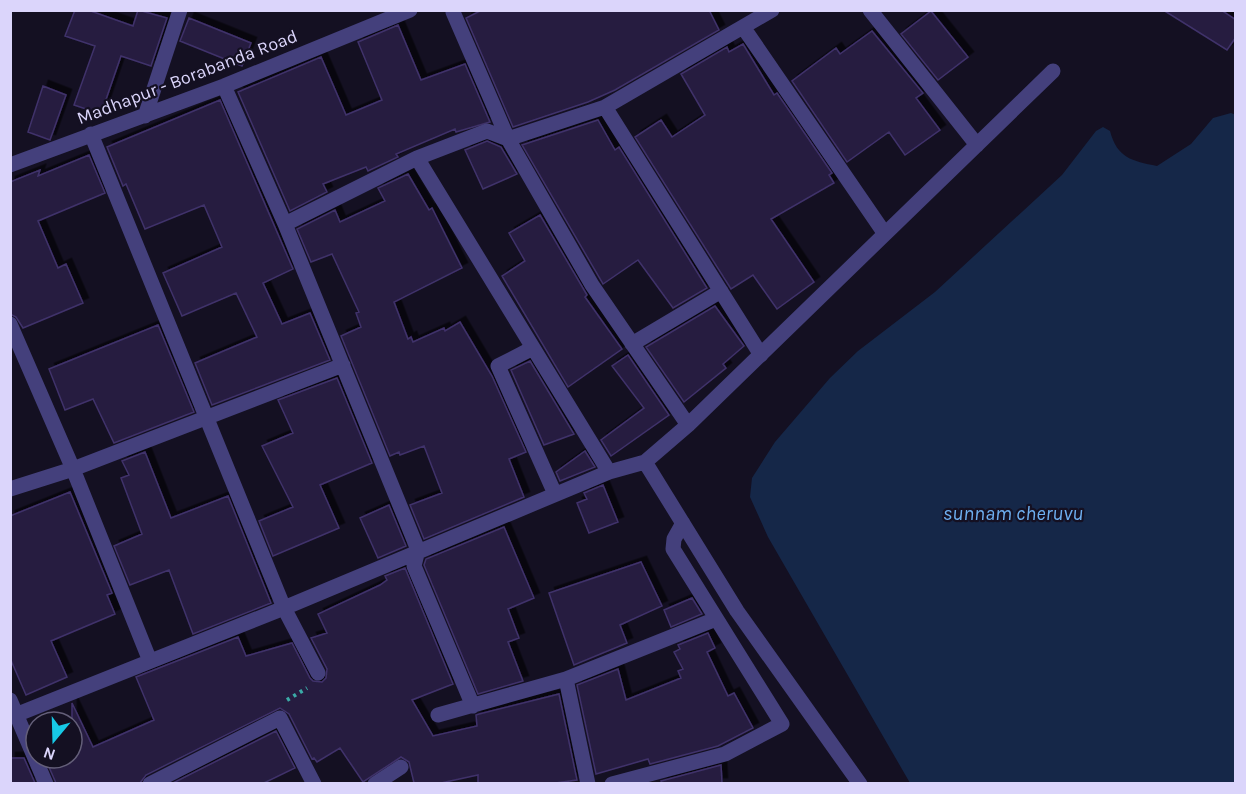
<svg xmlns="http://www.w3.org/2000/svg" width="1246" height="794" font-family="Karla,sans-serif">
<defs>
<filter id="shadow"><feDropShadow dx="5.5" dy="-5.5" stdDeviation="0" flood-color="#0009"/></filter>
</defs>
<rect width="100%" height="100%" fill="#141022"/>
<path fill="#152748" d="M1231,113L1236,115L1235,783H910L768,537L750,497L752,478L775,442L830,378L858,351L935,292L1062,175L1096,131L1103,127L1110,131C1117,158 1132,161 1157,166L1191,144L1213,118Z"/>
<path fill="#261e41" stroke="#40326b" stroke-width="1.5" filter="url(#shadow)" d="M75,10H88L133,26L138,10L167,18L151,66L121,56L101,114L74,105L95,46L65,36Z
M482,10H709L719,30L615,90L588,102L513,127L466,18Z
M1163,10H1221L1236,20V37L1227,50Z
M931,11L968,57L938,80L901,34Z
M189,18L251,43L242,66L180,41Z
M398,25L421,80L465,64L490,122L456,132L455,129L396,154L398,157L368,171L366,167L323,184L327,192L290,211L238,92L321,57L346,115L382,100L358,42Z
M872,31L923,93L916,98L940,130L905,155L889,132L847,162L792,81L836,48L840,54Z
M743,44L774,95L777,93L832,173L829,175L834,183L771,219L814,282L777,309L753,275L731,289L635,137L661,120L672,137L705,115L681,74L727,47L729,52Z
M43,86L66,95L50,140L28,132Z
M220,100L293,269L263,283L282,324L310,313L330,360L212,405L195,363L257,337L236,293L182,316L163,273L222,247L204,205L145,229L126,184L123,186L107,147Z
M598,120L615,150L619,147L707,288L673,308L638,260L603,284L522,145Z
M487,141L501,147L517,174L483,189L465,150Z
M89,155L105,193L38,221L58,268L66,264L83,303L23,328L16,317L10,314V182L40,170L38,176Z
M408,174L429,210L432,208L462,268L394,302L408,339L411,337L413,342L444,328L445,331L460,322L492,376L526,452L509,459L524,497L424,539L410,505L442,493L424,446L400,455L399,452L390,456L341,336L361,327L356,313L359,312L332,254L311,262L297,229L335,210L340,222L385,201L378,188Z
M540,215L587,295L585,297L622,349L568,387L502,276L525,261L509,233Z
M715,306L744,346L723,364L726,368L684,402L646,347Z
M158,325L194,412L114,443L93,399L65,410L49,369Z
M628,355L669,415L611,456L601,440L644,408L612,366Z
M530,361L574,434L544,445L511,370Z
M337,378L372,463L320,485L339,528L273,556L259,521L293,507L262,446L293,433L278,400Z
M585,451L595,467L560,481L556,472Z
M145,452L171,518L228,496L271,603L193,634L169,570L130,585L114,546L142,534L121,478L129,475L122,461Z
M603,485L618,522L589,533L577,503L587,499L584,493Z
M70,492L112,593L107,595L115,614L51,641L67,677L26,695L10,658V516Z
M389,505L406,546L378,558L360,518Z
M504,527L534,598L508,609L519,638L508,642L523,681L478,694L424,565L426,559Z
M641,562L662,606L620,625L627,643L574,665L549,593Z
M405,568L453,684L412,700L433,736L477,726L476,715L479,714L559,694L577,780L555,783H478V775L441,783H414L409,762L401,757L363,782L340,748L317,762L314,758L312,759L289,714L280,708L146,775L140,783H56L45,758H72V703L93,747L154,720L136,677L238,637L246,656L292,643L310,678L313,681L322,682L326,678L327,669L311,638L327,633L318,614L380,585L387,580L385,576Z
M692,598L702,614L671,627L664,610Z
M708,633L715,648L707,652L728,696L734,693L753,728L718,746L650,764L648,759L596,774L577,685L618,669L626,700L681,678L678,671L683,669L674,652L680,649L678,645Z
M276,731L295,768L264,783H173Z
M10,758H24L35,783H10Z
M721,765L722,783H662L661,781Z"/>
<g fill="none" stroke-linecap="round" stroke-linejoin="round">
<path stroke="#3baaa7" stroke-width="4" stroke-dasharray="3 4.5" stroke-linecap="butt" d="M287,700L307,688"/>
<path stroke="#44407c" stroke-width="15" d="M870,10L977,145
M453,12L508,139L592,285L688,425
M743,27L885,234
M224,86L285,224L418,550L414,566L473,706
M605,107L761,355
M145,116L180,10
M91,134L284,608L318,673
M417,158L609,472
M10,165L224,86L410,10
M285,224L417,158L487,131L508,139L605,107L772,10
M10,324L73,469L150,661
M632,344L721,291
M533,348L498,366L555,494
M645,462L688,425L1053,71
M10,489L73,469L343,365
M566,679L588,784
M10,700L46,784
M18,714L284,608L609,472L645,462L737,611L860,784
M438,715L566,679L716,619
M150,784L280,718L314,784
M375,784L401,767
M612,784L725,754L782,724L673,549L674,539L683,523"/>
</g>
<g text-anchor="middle" stroke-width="4.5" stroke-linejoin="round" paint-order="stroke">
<g font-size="18" fill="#dbd5fb" stroke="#141022">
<text transform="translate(187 77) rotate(-21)" y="6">Madhapur - Borabanda Road</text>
</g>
<g font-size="20" font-style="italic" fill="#6eaff1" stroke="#141022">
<text x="1013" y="520">sunnam cheruvu</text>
</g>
</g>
<rect width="1246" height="794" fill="none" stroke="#dbd5fb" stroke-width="24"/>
<g transform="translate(54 740) rotate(199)"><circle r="28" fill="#141022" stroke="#645f79" stroke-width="1.5"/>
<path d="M0-4.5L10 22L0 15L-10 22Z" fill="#17c9e6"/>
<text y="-9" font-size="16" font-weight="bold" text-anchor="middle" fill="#dbd5fb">N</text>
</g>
</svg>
